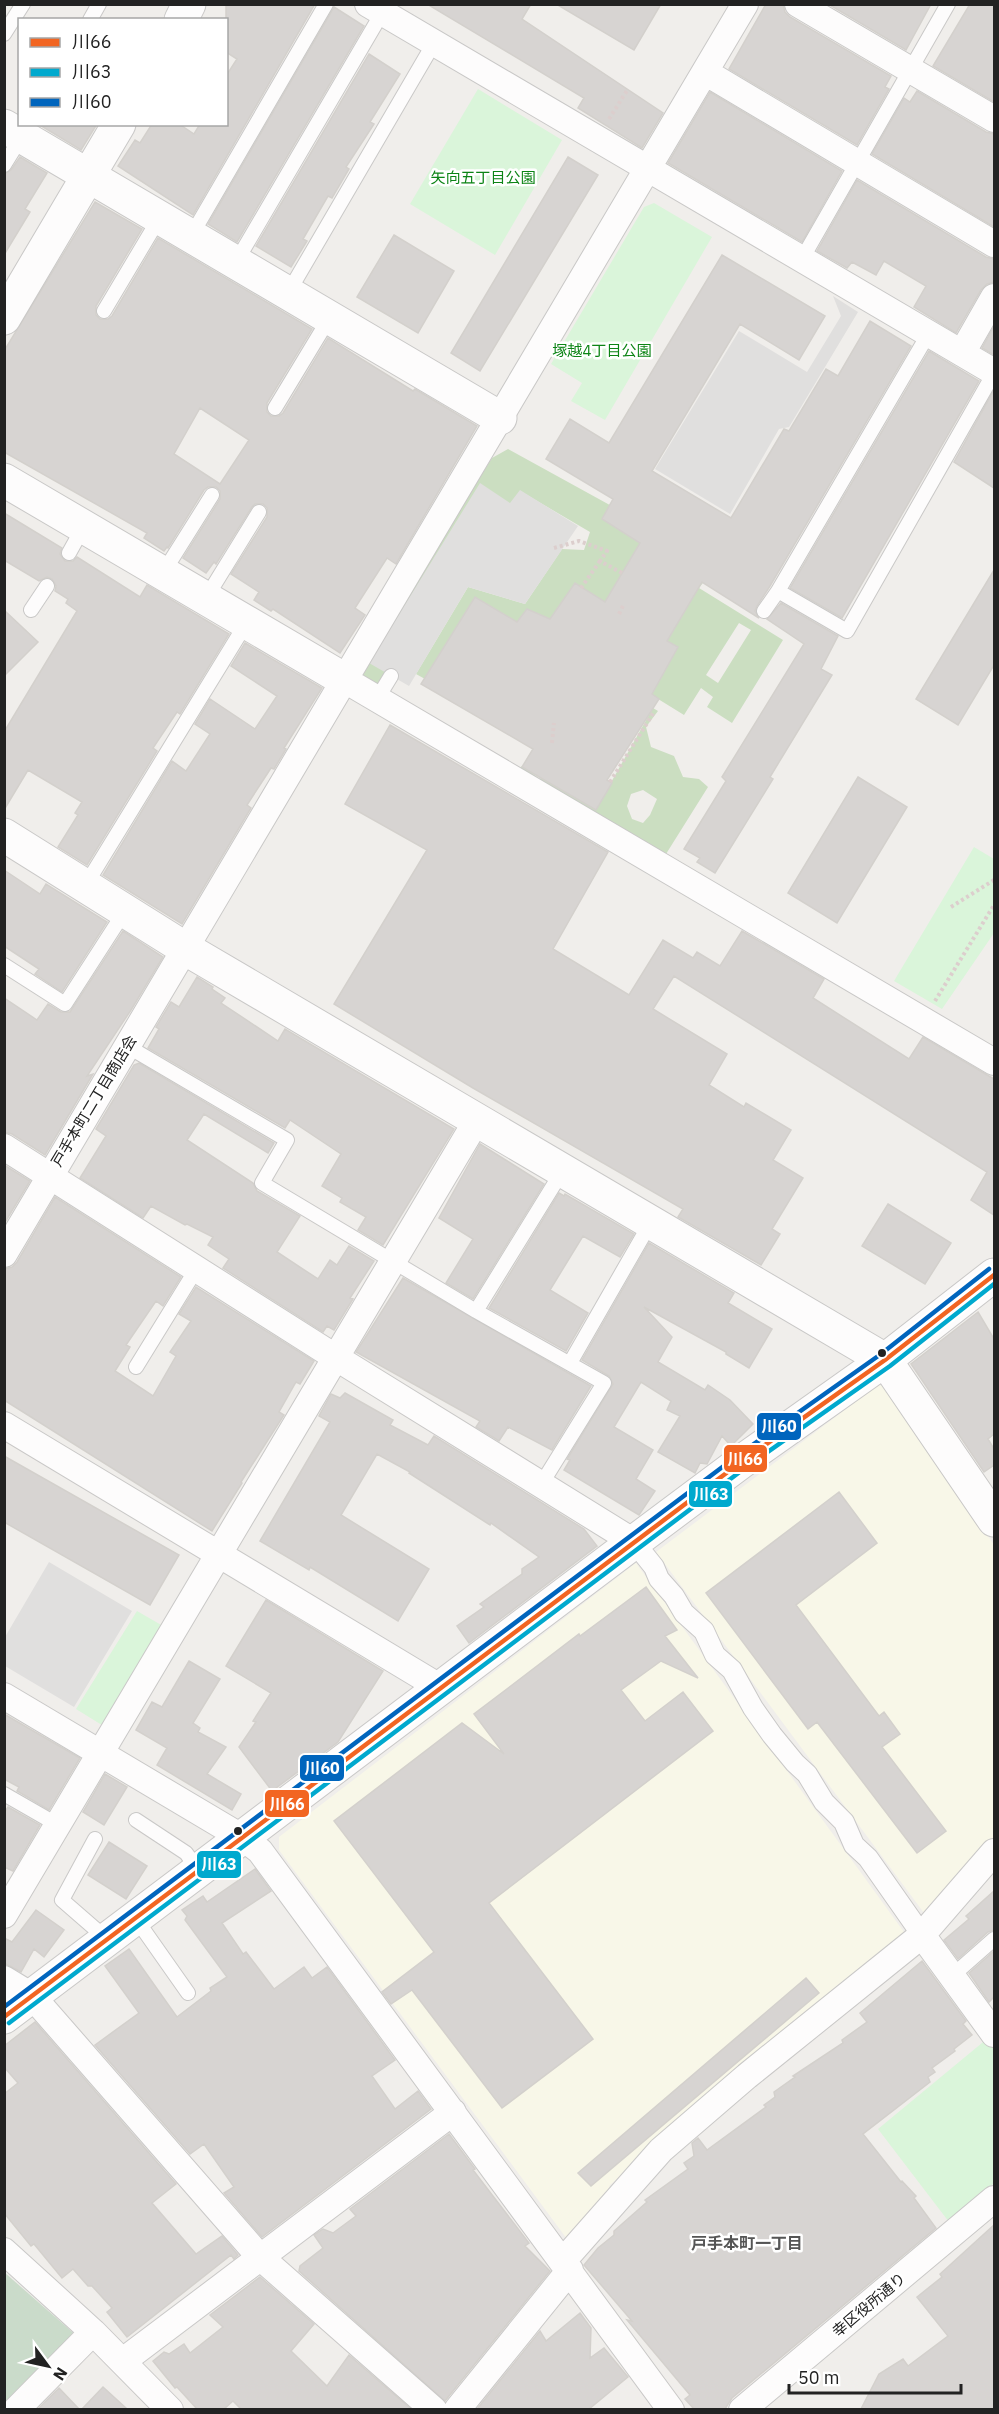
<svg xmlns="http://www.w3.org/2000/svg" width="999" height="2414" font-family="'IBM Plex Sans','Noto Sans JP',sans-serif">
<rect width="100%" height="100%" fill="#f0eeeb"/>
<path fill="#f8f7e8" d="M878,1385L889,1387L994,1545V1837L924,1913L656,1552Z
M636,1563L904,1932L610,2185L605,2197L567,2239L279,1850V1837Z"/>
<path fill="#cbdec1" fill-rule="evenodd" d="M508,449L717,564L699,588L783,640L732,723L707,707L713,697L701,688L684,715L650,694L678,647L667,641L698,588L613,610L575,583L550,619L527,609L517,622L475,597L425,679L416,674L468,587L525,604L562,549L584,550L590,532L520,491L394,666L378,691L356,676L492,458ZM739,623L751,630L718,683L706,675Z
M653,708L658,711L646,727L651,747L674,756L683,777L699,779L708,787L666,854L657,856L515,773L522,766L540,779L543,775L596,809ZM643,790L657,799L650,815L643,823L632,819L627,806L631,794Z"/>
<path fill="#cadbca" d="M4,2272L78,2337L4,2409Z"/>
<path fill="#daf5da" d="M478,89L562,140L495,255L410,204Z
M654,203L712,237L605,420L571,401L582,383L551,364L644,207Z
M974,847L994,859V933L942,1009L894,981Z
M137,1611L163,1626L105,1727L76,1709Z
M988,2038L994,2047V2183L949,2222L878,2129Z"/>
<path fill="#e0dfde" d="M833,296L858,312L789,427L779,429L730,514L655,469L739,331L807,372L841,316Z
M480,483L510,503L520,490L578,526L525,604L468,587L409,686L369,663Z
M49,1562L132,1611L74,1707L5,1666V1637Z"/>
<path fill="#d7d4d2" stroke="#d3d0cc" stroke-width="1.5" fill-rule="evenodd" d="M226,4H315L193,215L118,166L135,140L140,143L152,124H179L194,134L200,124H226V76L237,59L226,52Z
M427,4H531L522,19L663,113L642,148L578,108L584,98Z
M556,4H661L634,50Z
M766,4H783L785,12L790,17L891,76L885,87L889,89L857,145L729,69Z
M828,4H931L906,50Z
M970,4H994V102L933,66Z
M334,7L364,26L237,242L208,224Z
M369,54L400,74L370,122L374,124L346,167L349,169L332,198L328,196L303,239L307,241L291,267L256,246Z
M917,91L986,132L994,134V227L872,154L904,98L910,102Z
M710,92L842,171L802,242L668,163Z
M38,124H97L81,150Z
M20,157L47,173L25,209L30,212L4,255V174L11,170Z
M568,157L598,175L480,371L451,353Z
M857,180L986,257L994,259V282L987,284L981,290L956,333L914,307L926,286L884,261L876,275L852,262L847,268L817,251Z
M95,202L142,229L96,306V315L100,319H108L112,316L158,238L312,329L267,403V412L271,416H279L283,413L328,338L413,391L415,389L477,426L396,564L387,558L355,608L365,615L340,653L273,609L271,611L254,600L259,592L231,574L267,517V508L263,504H255L252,507L216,564L214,562L206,573L183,558L220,499V491L216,487H208L204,490L168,548L167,547L164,551L144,538L147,533L4,452V351ZM200,408L249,440L220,484L174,454Z
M394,235L454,271L418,333L357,297Z
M722,255L825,316L799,360L740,324L652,471L731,518L784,429L789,431L826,369L838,376L870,321L911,346L770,586L757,606L755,611L759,618L702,582L667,641L678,647L652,694L659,699L607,780L612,783L596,810L522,767L533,749L421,684L475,597L517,622L527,609L550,619L575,583L605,602L640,543L602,519L613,499L546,459L570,419L609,443Z
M994,326V355L982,348Z
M929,351L979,381L842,618L790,588Z
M994,390V488L954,462Z
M4,513L62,548L60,554L65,561H73L77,557L140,597L147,585L229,634L180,714L177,712L153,748L157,751L87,865L58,847L78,815L75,813L82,802L28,770L4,810V732L77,611L66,603L68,599L55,591L56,586L52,579L47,577L39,581L4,560Z
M994,570V665L958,725L916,699Z
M781,603L838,636L821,669L832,675L770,777L773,779L715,873L697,862L700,858L684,849L726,781L722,777L804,644L767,619Z
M4,610L38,642L4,676Z
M245,643L322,688L284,748L286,749L274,769L271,768L247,805L251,808L182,924L103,875L172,761L186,771L210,734L195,724L210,699L255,729L277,696L231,666Z
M390,725L608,852L553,949L629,995L663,940L693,958L697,952L720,966L742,931L824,979L813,998L909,1059L923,1037L994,1079V1215L971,1200L987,1172L674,976L653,1009L727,1054L709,1085L744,1107L746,1103L791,1130L773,1160L803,1178L772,1229L780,1234L761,1265L678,1217L683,1209L473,1088L334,1004L427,850L345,804Z
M858,777L907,807L837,923L788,893Z
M4,870L40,894L46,884L107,922L62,992L35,974L39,969L4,946Z
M123,931L163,957L131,1010L87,1076L93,1074L45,1155L12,1134L4,1132V998L37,1020L48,1004L61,1012H70Z
M197,977L213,987L212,989L225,998L221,1003L278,1041L285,1029L454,1129L383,1245L358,1230L366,1217L340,1202L342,1198L322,1186L341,1154L290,1120L285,1128L148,1048L159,1029L156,1027L171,1002L179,1007Z
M139,1063L274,1143L268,1153L204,1114L187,1140L253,1183L257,1191L300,1216L277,1252L318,1279L330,1260L337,1265L349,1246L374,1261L350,1298L353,1299L334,1330L327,1326L323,1332L223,1268L229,1259L208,1245L213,1237L187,1224L185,1225L151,1206L143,1218L80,1178L106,1136L96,1129L134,1065Z
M480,1144L544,1184L473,1299L446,1283L473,1239L439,1218Z
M4,1165L30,1181L4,1224Z
M559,1193L564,1196L565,1194L634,1234L620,1257L583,1236L550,1290L588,1313L566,1351L489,1308Z
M55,1197L181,1277L163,1306L156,1301L126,1345L130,1347L115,1371L153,1396L176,1356L170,1352L191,1321L179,1314L196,1287L314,1361L300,1384L296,1382L279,1412L284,1415L241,1482L242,1483L212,1531L4,1400V1269L12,1267L17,1262Z
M888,1204L951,1243L925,1284L862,1246Z
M649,1243L734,1293L728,1303L772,1329L749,1368L726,1354V1352L644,1307L672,1337L658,1362L705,1390L708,1385L730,1400L753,1424L731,1446L722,1436L707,1464L700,1463L695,1473L658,1452L680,1416L667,1410L671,1401L641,1382L614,1427L653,1450L636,1479L655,1491L639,1515L564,1470L570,1460L567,1459L613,1384L609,1376L582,1360Z
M403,1278L591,1386L552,1450L508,1427L499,1441L476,1427L480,1421L356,1352Z
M978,1312L994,1339V1434L988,1439L994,1449V1465L984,1472L911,1364Z
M345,1393L393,1420L390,1425L428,1445L434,1436L584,1529L597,1546L469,1643L457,1626L484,1607L480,1604L522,1574V1569L539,1557L491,1523L490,1525L409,1473L410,1472L377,1454L341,1515L429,1569L398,1621L310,1567L309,1570L260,1541L330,1422L319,1416L321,1412L331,1394L340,1398Z
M4,1456L179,1555L150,1605L4,1522Z
M839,1492L877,1543L796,1605L879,1716L884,1712L900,1734L882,1747L946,1831L917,1853L817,1722L808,1729L706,1593Z
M646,1587L677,1630L665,1636L698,1678L661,1661L621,1690L645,1721L683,1692L713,1731L489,1903L593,2039L502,2108L412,1990L391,2004L382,1992L434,1952L334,1821L462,1723L504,1754L474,1714L579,1634L580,1636Z
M266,1600L383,1671L338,1742L272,1791L239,1747L256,1722L253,1721L271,1693L226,1666Z
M189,1661L220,1679L193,1723L200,1728L198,1732L226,1747L207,1774L241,1794L232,1810L157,1765L167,1748L136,1730L152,1702L162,1707Z
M4,1714L80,1758L49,1810L17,1791L19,1787L4,1779Z
M105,1774L127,1787L104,1825L83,1812Z
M8,1807L40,1825L13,1871L4,1867V1813Z
M109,1842L147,1866L126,1899L88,1875Z
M255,1869L271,1891L222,1923L243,1954L246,1952L274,1989L304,1967L312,1978L327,1967L395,2060L372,2076L395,2109L418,2091L431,2109L262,2237L224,2193L234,2187L204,2144L190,2154L95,2045L139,2013L105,1966L129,1949L177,2017L211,1991L210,1988L227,1977L185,1920L187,1916L182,1910L203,1896L207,1902Z
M994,1891V1930L988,1932L958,1959L944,1940L969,1919L966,1916Z
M36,1910L64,1930L44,1957L34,1949L21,1972L4,1963V1938L12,1942Z
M994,1951V1997L989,2002L969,1973Z
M922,1961L966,2021L963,2024L972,2035L954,2049L955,2051L932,2068L935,2072L928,2077L930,2082L863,2134L901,2182L902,2181L916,2196L914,2198L936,2228L732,2398L725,2409H694L685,2399L690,2395L627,2320L632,2321L584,2265L598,2248L614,2235V2231L647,2202L645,2200L688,2169L684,2163L694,2156L692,2143L698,2138L707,2150L766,2107L764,2105L775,2097L774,2092L795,2077L793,2076L843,2043L842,2040L867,2022L860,2013Z
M806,1978L819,1993L591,2186L578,2173Z
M35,2022L176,2184L152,2203L196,2254L222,2236L238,2255L234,2259L231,2255L127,2337L107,2312L112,2308L92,2286H88L73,2269L62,2278L34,2244L31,2246L4,2213V2094L18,2083L4,2067V2046Z
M449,2134L475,2169L473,2170L529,2243L525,2246L550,2271L445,2401L299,2271L300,2266L323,2248L314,2235L323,2229L333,2233L356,2216L350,2209Z
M994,2225V2409H861L879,2374L903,2359L908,2366L948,2336L917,2297L942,2277L940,2274Z
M260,2277L314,2324L291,2351L327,2386L349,2355L411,2409H241L233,2401L224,2409H197L177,2387L175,2388L153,2361L164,2352L169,2354L184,2344L190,2353L223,2327L210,2315Z
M580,2313L591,2328L590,2358L604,2348L628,2377L589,2409H477L540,2331L546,2341Z
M103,2387L127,2409H82Z
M59,2388L79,2409H38Z"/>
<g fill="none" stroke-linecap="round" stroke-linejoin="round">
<defs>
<path id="service" d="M90,20L99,4
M4,34L23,4
M4,165L22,136
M191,236L326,4
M802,259L948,4
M236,262L382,13
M288,293L434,43
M104,311L160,217
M275,408L330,317
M69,553L84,526
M163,573L212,495
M778,591L847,631L994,373
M206,598L259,512
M31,610L47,586
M764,611L778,591L929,333
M377,699L391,676
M85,886L247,622
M4,965L65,1004L125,911
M127,1046L287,1140L262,1183L476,1311L604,1383L542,1483
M476,1311L563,1170
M570,1363L651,1222
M136,1367L197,1268
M4,1794L58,1825
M136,1820L186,1853L199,1871
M95,1839L62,1900L108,1940
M136,1919L188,1993
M952,1976L994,1939"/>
<path id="pedestrian" d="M634,1542L654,1567L659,1579L674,1596L684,1613L704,1631L715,1655L732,1670L753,1708L772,1735L795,1763L807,1774L824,1802L844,1822L854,1845L868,1858L922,1935"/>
<path id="minor" d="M368,4L994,372
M798,4L994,119
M705,72L994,244
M962,353L994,297
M345,680L994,1062
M4,1147L335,1357L634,1542
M4,1254L745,4
M4,1425L441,1688
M4,1696L243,1838L260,1851L671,2410
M4,1915L477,1120
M922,1935L994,2034
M4,1979L32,1996L259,2256L434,2410
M4,2251L93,2332L170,2410
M563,2261L661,2150L747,2076L922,1935L994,1852
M123,2361L453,2112
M16,2410L93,2332
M457,2410L570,2270
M742,2410L994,2199"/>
<path id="tertiary" d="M181,20L189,4
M4,126L500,418
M4,318L119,124
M4,480L345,680
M4,835L186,949L885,1360L994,1520
M4,2017L634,1542L741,1462L885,1360L994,1275"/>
</defs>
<use href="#service" stroke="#c9c8c7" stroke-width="16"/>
<use href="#pedestrian" stroke="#c9c8c7" stroke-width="22"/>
<use href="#minor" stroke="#c9c8c7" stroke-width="28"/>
<use href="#tertiary" stroke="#c9c8c7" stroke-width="35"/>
<path stroke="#dccecd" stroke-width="4" stroke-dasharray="3 3" stroke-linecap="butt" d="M609,119L628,89
M554,548L579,541L607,551L600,561L622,573
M581,588L600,561
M619,614L624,604
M552,743L554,723
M610,782L654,712
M951,907L994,880
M935,1001L994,905"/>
<use href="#service" stroke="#fdfcfc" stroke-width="14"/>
<use href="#pedestrian" stroke="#fdfcfc" stroke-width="20"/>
<use href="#minor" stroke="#fdfcfc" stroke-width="26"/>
<use href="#tertiary" stroke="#fdfcfc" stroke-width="33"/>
<defs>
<path id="bus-1" d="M4,2017L741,1462L885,1360L994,1275"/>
<path id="bus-2" d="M9,2023L745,1468L890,1366L994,1284"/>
<path id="bus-3" d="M4,2007L737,1456L881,1354L989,1269"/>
</defs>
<use href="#bus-1" stroke="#fff" stroke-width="9"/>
<use href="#bus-2" stroke="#fff" stroke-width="9"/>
<use href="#bus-3" stroke="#fff" stroke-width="9"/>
<use href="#bus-1" stroke="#f26522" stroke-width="4.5"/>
<use href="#bus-2" stroke="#00a9ce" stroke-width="4.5"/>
<use href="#bus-3" stroke="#0065bd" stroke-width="4.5"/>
</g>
<g fill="#222" stroke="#fff" stroke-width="2">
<circle cx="882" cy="1353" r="5"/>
<circle cx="238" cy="1831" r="5"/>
</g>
<g text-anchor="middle" stroke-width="5" stroke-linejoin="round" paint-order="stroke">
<g font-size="15" fill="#0c8416" stroke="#fff">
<text x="483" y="183">矢向五丁目公園</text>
<text x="602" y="356">塚越4丁目公園</text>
</g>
<g font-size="15" fill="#222" stroke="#fff">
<text transform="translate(94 1101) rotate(-59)" y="5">戸手本町二丁目商店会</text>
<text transform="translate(869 2305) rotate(-40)" y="5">幸区役所通り</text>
</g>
<g font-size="16" font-weight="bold" fill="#555" stroke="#fff">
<text x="747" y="2249">戸手本町一丁目</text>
</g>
</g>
<g stroke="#fff" stroke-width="2">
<rect x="756" y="1412" width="46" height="29" rx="6" fill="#0065bd"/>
<rect x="723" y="1444" width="45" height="29" rx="6" fill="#f26522"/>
<rect x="688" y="1480" width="45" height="28" rx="6" fill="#00a9ce"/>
<rect x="299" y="1754" width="46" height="28" rx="6" fill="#0065bd"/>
<rect x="264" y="1789" width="46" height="29" rx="6" fill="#f26522"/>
<rect x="196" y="1850" width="46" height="29" rx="6" fill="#00a9ce"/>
</g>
<g font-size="16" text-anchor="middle" font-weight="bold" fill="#fff">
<text x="779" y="1432">川60</text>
<text x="745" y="1465">川66</text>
<text x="711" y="1500">川63</text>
<text x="322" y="1774">川60</text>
<text x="287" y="1810">川66</text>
<text x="219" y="1870">川63</text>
</g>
<rect width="999" height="2414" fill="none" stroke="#222222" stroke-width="12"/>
<rect x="18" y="18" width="210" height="108" fill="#ffffff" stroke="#a7a7a7" stroke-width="1.5"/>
<rect x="30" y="38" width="30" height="9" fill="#f26522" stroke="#a7a7a7" stroke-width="1.5"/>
<text x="72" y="48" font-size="18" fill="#222222">川66</text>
<rect x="30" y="68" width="30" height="9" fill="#00a9ce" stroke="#a7a7a7" stroke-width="1.5"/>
<text x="72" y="78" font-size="18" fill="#222222">川63</text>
<rect x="30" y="98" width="30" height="9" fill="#0065bd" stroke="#a7a7a7" stroke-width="1.5"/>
<text x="72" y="108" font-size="18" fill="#222222">川60</text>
<g transform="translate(48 2366) rotate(123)" stroke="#ffffff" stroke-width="4.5" paint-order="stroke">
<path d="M0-4.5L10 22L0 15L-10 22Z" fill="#222222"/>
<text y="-9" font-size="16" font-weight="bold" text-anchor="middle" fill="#222222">N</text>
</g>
<path d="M789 2384v9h172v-9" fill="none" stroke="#222222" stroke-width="3"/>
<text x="798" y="2384" font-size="18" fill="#222222" stroke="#ffffff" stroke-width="4.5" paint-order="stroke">50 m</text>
</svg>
